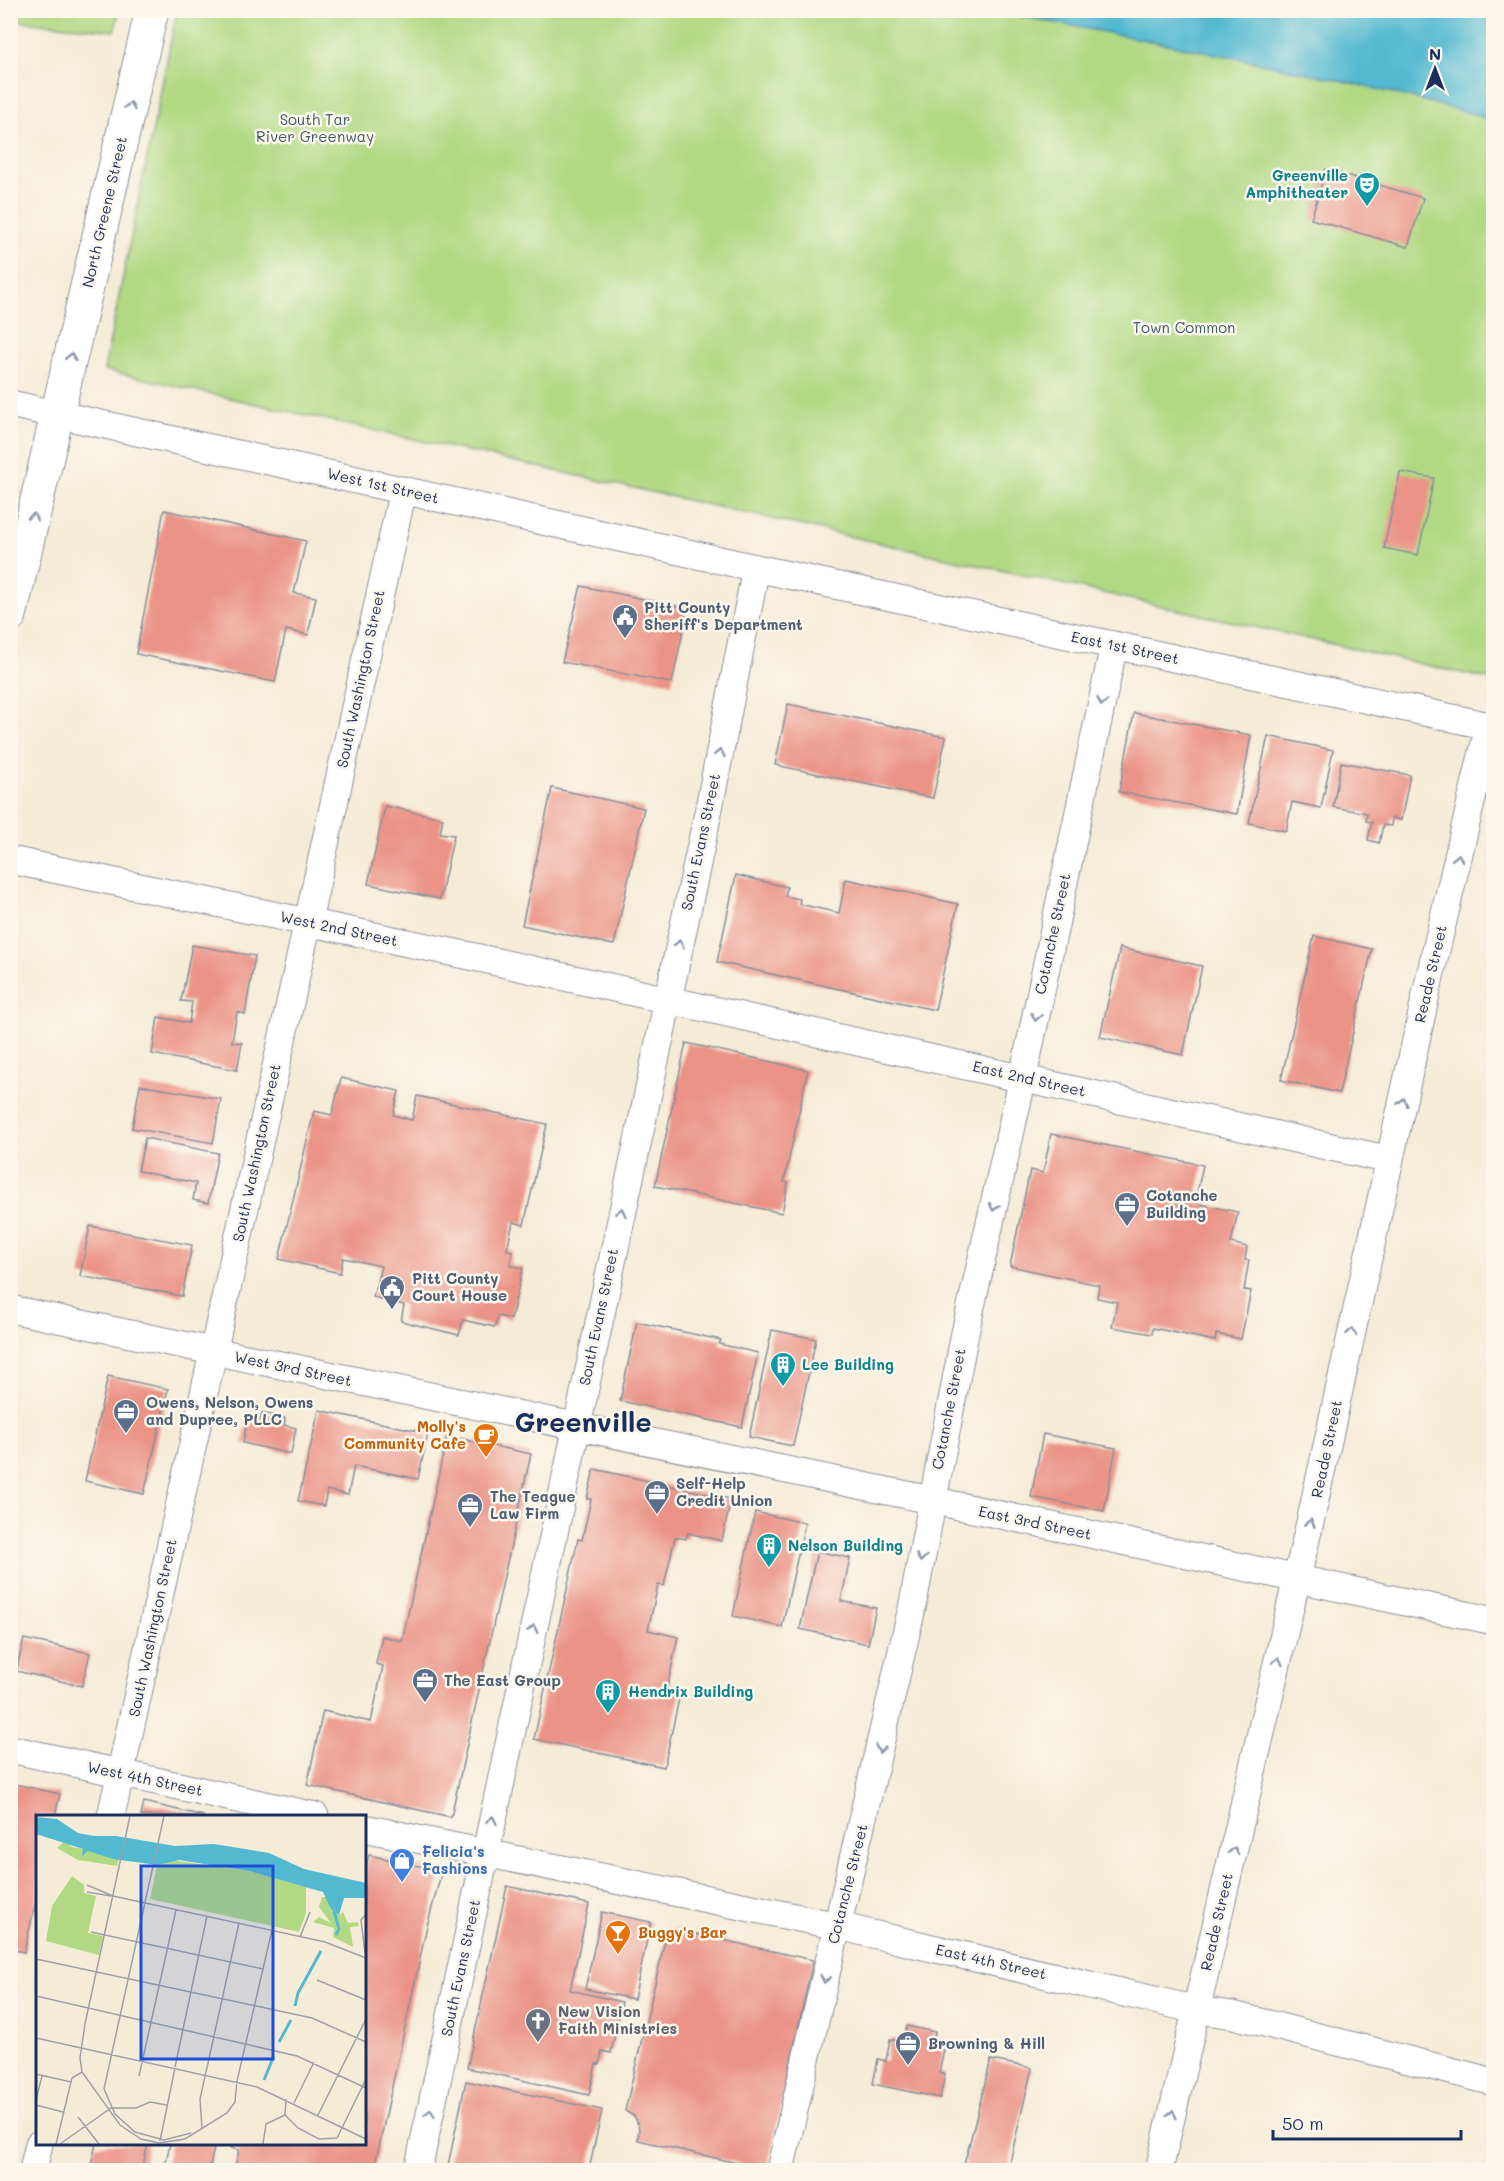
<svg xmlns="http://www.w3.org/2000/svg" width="1504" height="2181" font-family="Mali,sans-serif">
<rect width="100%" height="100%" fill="#fbf7ec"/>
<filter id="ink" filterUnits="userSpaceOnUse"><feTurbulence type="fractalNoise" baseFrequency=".0167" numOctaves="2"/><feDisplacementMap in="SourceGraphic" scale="12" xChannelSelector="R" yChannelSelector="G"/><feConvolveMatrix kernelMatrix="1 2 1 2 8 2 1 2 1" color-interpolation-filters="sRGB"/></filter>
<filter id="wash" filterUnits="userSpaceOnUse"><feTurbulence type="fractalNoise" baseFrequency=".008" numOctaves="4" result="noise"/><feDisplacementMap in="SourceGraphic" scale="24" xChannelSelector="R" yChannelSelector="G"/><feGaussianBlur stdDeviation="1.35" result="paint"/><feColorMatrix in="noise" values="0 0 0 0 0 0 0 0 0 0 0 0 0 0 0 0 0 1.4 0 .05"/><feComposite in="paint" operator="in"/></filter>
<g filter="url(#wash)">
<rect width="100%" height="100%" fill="#f5ecd7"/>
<path fill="#b1d983" stroke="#668470" stroke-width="1.5" d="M11,10H119V11L115,31L11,20Z
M993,10C1160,43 1329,72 1493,120V680L104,370L177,11Z"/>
<path fill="#52b9d0" stroke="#367497" stroke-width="1.5" d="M993,11H1493V120C1329,72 1160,43 993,11Z"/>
<g id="blocks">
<path fill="#eb9386" d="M1326,169L1423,198L1408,247L1311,219Z
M1400,472L1434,478L1418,555L1384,548Z
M164,510L306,541L294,593L316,597L308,635L286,630L275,682L136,654Z
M581,586L681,607L686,617L672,683L562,662Z
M788,704L946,737L933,798L775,765Z
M1134,713L1251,735L1237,814L1119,792Z
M1268,736L1333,750L1321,808L1292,802L1286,831L1249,823Z
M1341,762L1410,775L1401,820L1392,818L1391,826L1383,825L1379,843L1368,840L1372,822L1366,821L1367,813L1333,807Z
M552,788L644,808L614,945L522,925Z
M385,806L443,818L440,833L454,835L440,899L368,884Z
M736,875L787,887L785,896L800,899L799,904L839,913L846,879L958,904L935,1010L717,962Z
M1314,936L1372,949L1339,1093L1281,1080Z
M192,945L255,956L245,1014L237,1012L232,1042L242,1043L237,1070L152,1054L158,1017L189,1023L192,1002L181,1001Z
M1120,948L1202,966L1183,1055L1100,1037Z
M686,1043L808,1070L784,1182L788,1183L782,1213L655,1186Z
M341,1078L399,1091L393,1115L412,1120L417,1096L547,1124L524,1225L513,1222L507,1250L513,1251L510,1265L523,1268L511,1319L498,1316L495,1327L463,1320L459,1335L401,1321L404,1305L373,1297L381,1266L343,1258L340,1273L279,1259L314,1111L332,1115Z
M140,1085L221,1099L213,1143L132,1128Z
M1051,1134L1203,1165L1195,1203L1238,1212L1231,1243L1247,1247L1245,1260H1249L1244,1290L1251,1291L1241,1339L1216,1334L1215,1341L1153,1328L1152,1334L1112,1327L1117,1302L1097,1298L1099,1285L1010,1266L1030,1170L1043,1173Z
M145,1138L218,1153L208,1203L193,1200L196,1183L138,1171Z
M90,1226L192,1245L182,1296L80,1276Z
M637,1322L721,1340L719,1344L758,1353L742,1427L620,1401Z
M772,1330L816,1339L793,1446L749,1437Z
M108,1376L168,1389L144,1494L85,1481Z
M319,1410L428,1433L418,1479L354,1466L348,1495L327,1490L324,1506L298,1501Z
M262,1413L285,1418L284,1425L296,1428L291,1454L243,1443L248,1417L260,1420Z
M1043,1434L1116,1448L1104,1511L1031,1497Z
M447,1436L531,1454L451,1817L307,1785L323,1711L371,1722L383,1666L376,1664L382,1636L402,1641Z
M594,1469L731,1499L722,1541L688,1533L686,1539L675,1537L664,1586L658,1585L648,1630L678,1637L667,1688L681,1690L664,1767L534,1739L578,1539L582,1540L591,1499H587Z
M755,1512L805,1523L782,1627L733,1616Z
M817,1551L850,1558L841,1601L876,1608L868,1644L800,1629Z
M24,1639L90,1653L82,1686L16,1671Z
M10,1783L60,1794L55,1816H38V1893L24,1952L10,1949Z
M144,1802L204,1816H141Z
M369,1855L442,1871L427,1926L374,2170H234L239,2150L231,2148L232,2144H364V1874Z
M507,1886L589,1904L570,1990L622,2002L611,2053L602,2051L599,2065L596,2064L589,2095L467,2068Z
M602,1912L651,1922L634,1999L585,1989Z
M668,1928L813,1960L767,2170L638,2140L639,2128L635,2117L625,2111Z
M907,2026L935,2032L932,2047L944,2050L939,2073L945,2074L940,2098L873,2084L878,2059L886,2061L890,2039L903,2041Z
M991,2060L1032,2068L1008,2170H987L964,2165Z
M466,2081L602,2110L589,2170H447Z
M96,2144H148L142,2170H90Z
M170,2144H215L209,2170H164Z"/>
</g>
</g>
<g filter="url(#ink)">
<use href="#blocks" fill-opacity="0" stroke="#888e9a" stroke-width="1.5"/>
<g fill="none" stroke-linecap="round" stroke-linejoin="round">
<defs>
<path id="minor" d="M10,404L788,575L1494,727
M10,860L470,956L1390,1160
M10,1309L931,1500L1494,1621
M10,1749L315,1816
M111,1816L403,490
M364,1828L838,1926L1197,2010L1233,2015L1494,2082
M33,2170L39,2144
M418,2170L709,808L756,568
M780,2170L912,1608L965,1333L1023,1077L1114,645
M1159,2170L1311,1518L1433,963L1489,726"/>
<path id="major" d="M10,615L152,10"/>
</defs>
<use href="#minor" stroke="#888e9a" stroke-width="29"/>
<use href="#major" stroke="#888e9a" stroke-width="35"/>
<use href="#minor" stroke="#fff" stroke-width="27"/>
<use href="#major" stroke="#fff" stroke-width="33"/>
</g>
<defs><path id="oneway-chevron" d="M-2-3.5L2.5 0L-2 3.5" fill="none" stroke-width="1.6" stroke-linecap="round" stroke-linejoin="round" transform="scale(1.5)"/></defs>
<g stroke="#8d97ae">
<use href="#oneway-chevron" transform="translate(130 106) rotate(-77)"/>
<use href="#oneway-chevron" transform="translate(71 357) rotate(-77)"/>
<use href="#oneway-chevron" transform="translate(33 517) rotate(-77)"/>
<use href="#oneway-chevron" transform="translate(1102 702) rotate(102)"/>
<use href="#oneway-chevron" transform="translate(720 753) rotate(-79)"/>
<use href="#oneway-chevron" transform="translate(1458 858) rotate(-77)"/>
<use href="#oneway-chevron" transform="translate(679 944) rotate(-78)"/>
<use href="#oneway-chevron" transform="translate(1036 1017) rotate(102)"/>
<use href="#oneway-chevron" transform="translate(1403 1102) rotate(-78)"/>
<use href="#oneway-chevron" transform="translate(994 1207) rotate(103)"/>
<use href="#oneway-chevron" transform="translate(621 1212) rotate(-78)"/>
<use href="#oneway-chevron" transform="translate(1352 1332) rotate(-78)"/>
<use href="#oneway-chevron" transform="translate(1310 1523) rotate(-77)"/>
<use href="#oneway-chevron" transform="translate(921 1558) rotate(100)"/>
<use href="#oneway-chevron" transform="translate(533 1629) rotate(-78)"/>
<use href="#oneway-chevron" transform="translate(1278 1661) rotate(-77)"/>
<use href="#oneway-chevron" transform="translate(880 1749) rotate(102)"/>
<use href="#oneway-chevron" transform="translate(492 1820) rotate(-78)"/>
<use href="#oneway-chevron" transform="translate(1234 1851) rotate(-77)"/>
<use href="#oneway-chevron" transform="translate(825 1979) rotate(103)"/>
<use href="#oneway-chevron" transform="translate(430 2113) rotate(-78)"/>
<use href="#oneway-chevron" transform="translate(1172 2114) rotate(-76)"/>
</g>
</g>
<defs>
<symbol id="theatre-pin" viewBox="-11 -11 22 30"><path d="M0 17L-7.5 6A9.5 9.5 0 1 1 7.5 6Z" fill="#0f9aa8" stroke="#fbf7ec"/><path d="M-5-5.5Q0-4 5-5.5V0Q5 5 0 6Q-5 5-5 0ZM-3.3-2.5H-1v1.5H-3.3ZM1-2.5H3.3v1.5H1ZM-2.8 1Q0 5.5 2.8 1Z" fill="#fff"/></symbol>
<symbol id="civic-pin" viewBox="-11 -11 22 30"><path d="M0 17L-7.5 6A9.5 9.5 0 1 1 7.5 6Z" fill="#5c6f8a" stroke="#fbf7ec"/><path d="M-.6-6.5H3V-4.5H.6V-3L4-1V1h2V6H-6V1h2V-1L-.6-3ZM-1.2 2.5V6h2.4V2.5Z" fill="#fff"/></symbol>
<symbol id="office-pin" viewBox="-11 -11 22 30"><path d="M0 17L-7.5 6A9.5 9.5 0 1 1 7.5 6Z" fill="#5c6f8a" stroke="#fbf7ec"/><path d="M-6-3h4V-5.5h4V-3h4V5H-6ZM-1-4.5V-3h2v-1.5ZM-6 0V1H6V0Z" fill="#fff"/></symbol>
<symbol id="building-pin" viewBox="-11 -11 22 30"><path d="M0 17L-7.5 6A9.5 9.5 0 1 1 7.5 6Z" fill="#0f9aa8" stroke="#fbf7ec"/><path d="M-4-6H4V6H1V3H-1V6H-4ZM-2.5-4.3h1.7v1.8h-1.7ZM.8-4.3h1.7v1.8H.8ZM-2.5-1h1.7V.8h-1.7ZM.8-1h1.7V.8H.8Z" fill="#fff"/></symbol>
<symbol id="cafe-pin" viewBox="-11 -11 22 30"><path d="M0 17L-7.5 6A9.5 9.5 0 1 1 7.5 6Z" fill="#e8710a" stroke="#fbf7ec"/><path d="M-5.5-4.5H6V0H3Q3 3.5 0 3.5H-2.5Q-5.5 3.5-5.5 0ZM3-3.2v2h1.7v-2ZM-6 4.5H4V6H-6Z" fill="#fff"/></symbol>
<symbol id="shop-pin" viewBox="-11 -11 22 30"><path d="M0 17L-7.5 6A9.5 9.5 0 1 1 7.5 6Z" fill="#3f7fe0" stroke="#fbf7ec"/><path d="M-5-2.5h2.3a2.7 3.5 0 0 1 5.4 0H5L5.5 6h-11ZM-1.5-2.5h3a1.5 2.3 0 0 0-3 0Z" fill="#fff"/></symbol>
<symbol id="bar-pin" viewBox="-11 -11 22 30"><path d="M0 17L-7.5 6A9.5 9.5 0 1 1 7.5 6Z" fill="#e8710a" stroke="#fbf7ec"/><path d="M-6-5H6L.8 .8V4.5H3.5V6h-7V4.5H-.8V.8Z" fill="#fff"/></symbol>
<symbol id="church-pin" viewBox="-11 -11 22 30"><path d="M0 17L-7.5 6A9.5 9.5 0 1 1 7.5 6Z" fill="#6b7280" stroke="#fbf7ec"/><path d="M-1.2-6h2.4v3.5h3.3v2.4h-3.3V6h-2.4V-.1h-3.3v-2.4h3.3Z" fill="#fff"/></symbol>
</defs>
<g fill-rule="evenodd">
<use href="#theatre-pin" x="1352" y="170" width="30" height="40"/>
<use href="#civic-pin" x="610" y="602" width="30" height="40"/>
<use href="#office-pin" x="1112" y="1190" width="30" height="40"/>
<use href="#civic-pin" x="377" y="1273" width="30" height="40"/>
<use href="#building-pin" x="768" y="1350" width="30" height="40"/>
<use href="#office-pin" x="111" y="1397" width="30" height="40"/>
<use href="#cafe-pin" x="471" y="1421" width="30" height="40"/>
<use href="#office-pin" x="642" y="1478" width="30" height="40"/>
<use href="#office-pin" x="455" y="1491" width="30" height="40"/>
<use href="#building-pin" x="754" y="1531" width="30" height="40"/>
<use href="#office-pin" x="410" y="1666" width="30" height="40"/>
<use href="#building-pin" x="593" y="1677" width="30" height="40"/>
<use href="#shop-pin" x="387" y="1846" width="30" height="40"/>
<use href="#bar-pin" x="603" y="1918" width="30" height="40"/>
<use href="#church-pin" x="523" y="2006" width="30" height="40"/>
<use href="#office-pin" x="893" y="2029" width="30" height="40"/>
</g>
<g text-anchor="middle" stroke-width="5" stroke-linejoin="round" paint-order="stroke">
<g font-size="15" fill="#405a67" stroke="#fbf7ec">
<text x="315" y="125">South Tar<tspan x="315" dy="17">River Greenway</tspan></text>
<text x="1184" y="333">Town Common</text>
</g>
<g font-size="15" font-weight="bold" fill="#0d838f" stroke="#fbf7ec" text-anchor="start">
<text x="1348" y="181" text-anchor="end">Greenville<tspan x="1348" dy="17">Amphitheater</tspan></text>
<text x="802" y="1370">Lee Building</text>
<text x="788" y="1551">Nelson Building</text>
<text x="628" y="1697">Hendrix Building</text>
</g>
<g font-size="15" fill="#1b2f5e" stroke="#fbf7ec">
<text transform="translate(105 212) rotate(-77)" y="5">North Greene Street</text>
<text transform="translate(383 486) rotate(13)" y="5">West 1st Street</text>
<text transform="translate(1125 648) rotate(12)" y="5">East 1st Street</text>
<text transform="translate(361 679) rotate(-78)" y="5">South Washington Street</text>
<text transform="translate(701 842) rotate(-78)" y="5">South Evans Street</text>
<text transform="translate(339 929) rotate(12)" y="5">West 2nd Street</text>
<text transform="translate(1053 934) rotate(-78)" y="5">Cotanche Street</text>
<text transform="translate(1431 974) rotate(-77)" y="5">Reade Street</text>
<text transform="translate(1029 1079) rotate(13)" y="5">East 2nd Street</text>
<text transform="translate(257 1153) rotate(-78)" y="5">South Washington Street</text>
<text transform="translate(599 1317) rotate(-78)" y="5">South Evans Street</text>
<text transform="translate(293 1369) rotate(12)" y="5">West 3rd Street</text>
<text transform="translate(949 1409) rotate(-79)" y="5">Cotanche Street</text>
<text transform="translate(1327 1449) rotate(-78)" y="5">Reade Street</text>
<text transform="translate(1035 1523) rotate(12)" y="5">East 3rd Street</text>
<text transform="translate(153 1628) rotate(-78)" y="5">South Washington Street</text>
<text transform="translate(145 1779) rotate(12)" y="5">West 4th Street</text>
<text transform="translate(848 1884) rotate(-76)" y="5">Cotanche Street</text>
<text transform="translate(1217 1922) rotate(-77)" y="5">Reade Street</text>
<text transform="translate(991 1962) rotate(13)" y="5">East 4th Street</text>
<text transform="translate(461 1968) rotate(-78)" y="5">South Evans Street</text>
</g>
<g font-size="15" font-weight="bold" fill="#4e5e75" stroke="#fbf7ec" text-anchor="start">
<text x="644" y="613">Pitt County<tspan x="644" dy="17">Sheriff's Department</tspan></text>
<text x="1146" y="1201">Cotanche<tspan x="1146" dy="17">Building</tspan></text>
<text x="412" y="1284">Pitt County<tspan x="412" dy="17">Court House</tspan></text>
<text x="146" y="1408">Owens, Nelson, Owens<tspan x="146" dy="17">and Dupree, PLLC</tspan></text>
<text x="676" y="1489">Self-Help<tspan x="676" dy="17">Credit Union</tspan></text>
<text x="490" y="1502">The Teague<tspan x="490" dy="17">Law Firm</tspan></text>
<text x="444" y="1686">The East Group</text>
<text x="928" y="2049">Browning &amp; Hill</text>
</g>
<g font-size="15" font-weight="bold" fill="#c56008" stroke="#fbf7ec" text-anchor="end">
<text x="466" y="1432">Molly's<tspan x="466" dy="17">Community Cafe</tspan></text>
<text x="638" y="1938" text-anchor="start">Buggy's Bar</text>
</g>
<g font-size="15" font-weight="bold" fill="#366cbe" stroke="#fbf7ec" text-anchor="start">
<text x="422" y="1857">Felicia's<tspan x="422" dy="17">Fashions</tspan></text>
</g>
<g font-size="15" font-weight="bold" fill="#5b616d" stroke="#fbf7ec" text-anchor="start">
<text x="558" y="2017">New Vision<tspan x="558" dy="17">Faith Ministries</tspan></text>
</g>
<g font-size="27" font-weight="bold" fill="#1b2f5e" stroke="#fbf7ec">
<text x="583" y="1432">Greenville</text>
</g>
</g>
<g transform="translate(36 1815)">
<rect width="330" height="330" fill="#f5ecd7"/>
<path d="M29,26L36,32L47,34V42L52,36L83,44L81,51L42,45L21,33ZM135,45L213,56L270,72V98L263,117L114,84L121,50ZM36,61L48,70V78L60,81L52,118L67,121L63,140L10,126L16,91ZM286,82H291L295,94L304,100L307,97L312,108L322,107L323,111L314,112L317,132L297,122L298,113L277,107L283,102L295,108L283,92Z" fill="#b1d983"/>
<path d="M0,2L21,4L42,18L58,21H80L139,31L178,29L233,38L268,54L330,68V83H308L303,100L295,94L287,77L213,56L143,45L121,50L77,44L52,36L46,42L47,34L0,19Z" fill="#52b9d0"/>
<path fill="none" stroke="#52b9d0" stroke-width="3" d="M298,96L303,114L300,120M259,191L262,178L285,136M243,227L255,205M228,265L237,243"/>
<path fill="none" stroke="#9ea0a7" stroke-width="1.5" d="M94,1L49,209L44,243L46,257L84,310L105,324L123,328L149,324L191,298L199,287L201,266M128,1L68,274L79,299L99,317L128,325L155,318M51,70L77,81L289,127L330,143M51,77L75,81M55,117L227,154M264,122L274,97M329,138L325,105L330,99M0,144L276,203L330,227M281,165L330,185M0,181L261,241L330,273M0,223L221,272L330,324M139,252L171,101M0,259L35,267M103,261L140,95M201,266L236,115M250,284L249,300L262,313L283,324L301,323M0,285L6,261M258,288L278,247M0,290L27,297M282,300L330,204M42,302L63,329M166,313L164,284L203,108M301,323L330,264M124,326L139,253M20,329L36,263L46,257M24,329L75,293H100L114,287L131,290M227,329L230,309L249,300"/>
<path fill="#1d4ed8" fill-opacity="0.15" stroke="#1d4ed8" stroke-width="3" d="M105,51H237V244H105Z"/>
<rect width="330" height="330" fill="none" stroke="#1b2f5e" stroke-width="3"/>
</g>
<rect width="1504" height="2181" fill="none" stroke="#fbf7ec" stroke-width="36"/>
<g transform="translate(1435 69)" stroke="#fbf7ec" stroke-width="4.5" paint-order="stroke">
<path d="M0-4.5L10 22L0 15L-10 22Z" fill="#1b2f5e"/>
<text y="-9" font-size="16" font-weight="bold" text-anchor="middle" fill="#1b2f5e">N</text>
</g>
<path d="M1273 2130v9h188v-9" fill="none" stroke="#1b2f5e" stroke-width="3"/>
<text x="1282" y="2130" font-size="18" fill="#1b2f5e" stroke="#fbf7ec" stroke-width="4.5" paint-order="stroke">50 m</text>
</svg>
